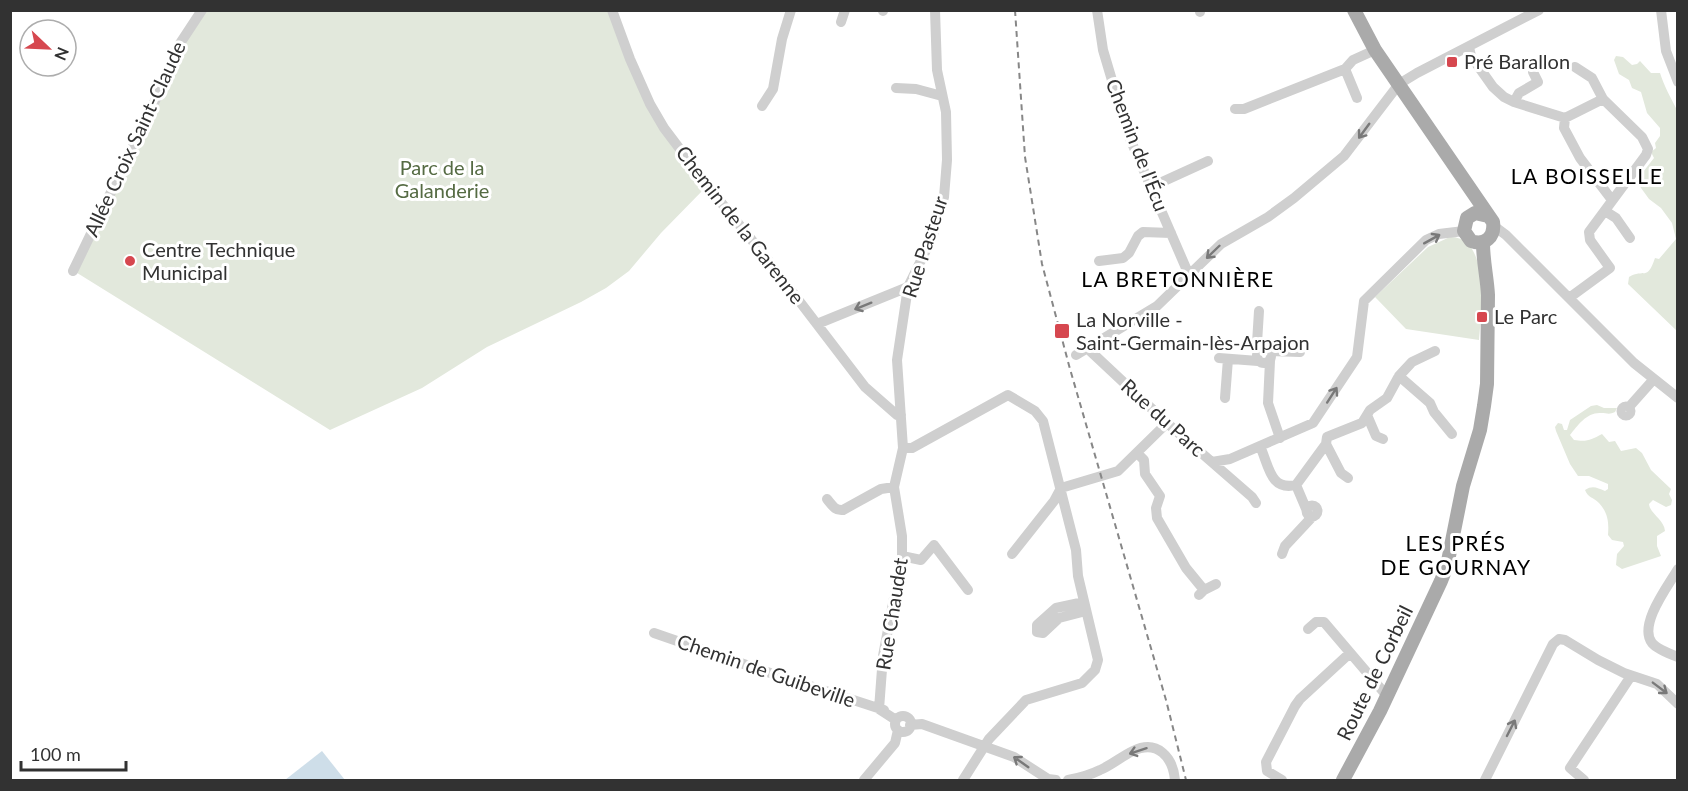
<svg xmlns="http://www.w3.org/2000/svg" width="1688" height="791" font-family="Lato,sans-serif">
<rect width="100%" height="100%" fill="#fff"/>
<path fill="#e2e8dc" d="M202,11H612L649,104L706,187L661,233L629,271L606,288L581,302L487,347L422,388L330,430L74,271L94,224Z
M1616,56L1623,57L1632,65L1637,64L1640,61L1651,73H1660C1664,86 1671,98 1677,110V331L1628,284L1629,277C1644,268 1647,282 1655,258L1659,259L1676,239L1672,223L1661,208L1649,199L1636,181L1654,158L1651,152L1656,148L1655,143L1660,136V128L1647,113L1641,92L1632,88L1629,80L1619,74L1614,60Z
M1450,237C1491,236 1481,315 1479,340L1406,329L1375,297L1428,247Z
M1597,405L1604,408H1617L1615,412C1609,415 1607,413 1601,413C1587,412 1578,425 1570,435L1574,440C1587,442 1591,440 1602,434L1609,442L1615,441L1621,451L1636,448L1642,453L1651,470L1671,489L1669,494L1672,500L1671,505L1666,507L1653,500L1649,504C1650,514 1664,519 1665,531L1657,536V546L1661,556L1622,569L1616,565L1617,554L1624,546L1623,542L1612,540L1608,535C1609,522 1608,513 1599,503C1593,497 1588,498 1585,490C1593,485 1597,488 1605,491L1608,489V484L1589,476H1578L1570,464L1556,431L1555,427L1558,423L1562,424L1564,430H1567L1570,420L1591,406Z"/>
<path fill="#cedee9" d="M322,751L345,780H285Z"/>
<g fill="none" stroke-linecap="round" stroke-linejoin="round">
<path stroke="#cfcfcf" stroke-width="10" d="M612,10L630,59L650,104L664,128L710,189L764,255L865,387L897,415H901
M1097,10L1103,50L1128,134L1189,275
M1661,10L1666,51L1678,82
M883,11V10
M1200,12V10
M841,22L845,10
M1469,47L1471,56L1493,87L1504,97L1514,102L1565,118L1603,99
M1345,69L1357,98
M896,88L916,89L942,96
M1514,102L1519,93L1538,82L1533,72
M762,106L773,89L782,39L791,10
M1235,109H1244L1345,69L1353,60L1375,50
M1565,118L1564,128L1580,158L1612,200
M1151,187L1208,161
M1605,211L1616,218L1630,238
M1494,226L1506,235L1634,363L1678,398
M1099,261L1123,258L1129,253L1138,236L1143,232L1171,233
M73,271L165,80L177,48L202,10
M1569,298L1610,268L1590,240L1589,232L1646,155L1648,149L1642,137L1603,99L1592,78L1575,67
M817,324L908,287
M1087,348L1167,423L1252,497L1256,503
M1257 356a7 7 0 1 1 14 0a7 7 0 1 1-14 0Z
M1258,351L1257,343L1259,311
M1269,351L1300,352
M1076,355L1157,306L1221,244L1268,217L1294,198L1344,156L1399,84L1417,73L1539,10
M1219,358L1258,361
M1270,361L1268,403L1280,438
M1399,376L1412,362L1435,351
M1225,398L1228,359
M1621.5 411a4.5 4.5 0 1 1 9 0a4.5 4.5 0 1 1-9 0Z
M1629,407L1653,380
M1367,415L1376,436L1383,439
M1326,444L1341,473L1348,478
M1260,446C1269,466 1270,491 1296,485
M903,448H912L1008,395L1035,411L1043,421L1076,550L1078,576L1098,660L1095,670L1082,683L1026,700L989,739L963,780
M1137,453L1144,460L1145,474L1160,496L1156,508L1157,518L1186,568L1204,590
M1212,462L1230,459L1313,423L1357,357L1364,301L1426,240L1439,234L1464,231
M1061,488L1118,471L1167,423
M827,499C832,505 835,511 843,510L881,489L894,487
M1306.5 511a5.5 5.5 0 1 1 11 0a5.5 5.5 0 1 1-11 0Z
M1307,511L1296,485L1326,444L1327,437L1362,423L1370,410L1387,398L1399,376L1430,403L1434,412L1452,434
M1012,554L1054,501L1061,488
M1282,554L1285,546L1313,516
M902,556L921,560L934,545L968,590
M1678,569C1668,586 1638,625 1652,643C1657,649 1670,654 1678,657
M1199,595L1204,590L1216,584
M1084,602L1056,608L1037,625V632L1043,633L1059,618L1086,611
M1308,629L1316,622H1324L1387,696
M654,633L761,670L884,710
M895 724a8 8 0 1 1 16 0a8 8 0 1 1-16 0Z
M896,720L879,709L883,656L902,556V536L894,487L903,448L897,360L908,287L932,238L944,197L947,160L946,112L937,70L935,10
M910,725L922,724L1014,757L1048,779L1056,780
M864,780L895,743L898,730
M1068,780C1079,778 1090,775 1100,770C1112,765 1122,756 1133,751C1158,739 1173,758 1175,780
M1282,780L1267,771L1266,762L1295,706L1300,699L1350,653
M1485,780L1553,644L1559,639L1565,640L1598,660L1624,673L1657,684L1678,704
M1584,780L1570,768L1631,676"/>
<path stroke="#aaa" stroke-width="14" d="M1354,10L1375,50L1493,222C1495,237 1485,246 1471,241L1464,231L1467,218L1475,213L1488,216
M1343,780L1380,711L1441,581L1447,566L1463,486L1480,430L1484,406L1487,384L1488,295C1487,277 1483,261 1483,243"/>
<path stroke="#878787" stroke-width="2" stroke-dasharray="6 4.5" stroke-linecap="butt" d="M1015,10L1025,157L1042,264L1070,369L1166,700L1186,780"/>
</g>
<defs><path id="oneway-shaft" d="M-6 0H5M1.5-3L5.5 0L1.5 3" fill="none" stroke-width="1.6" stroke-linecap="round" stroke-linejoin="round" transform="scale(1.5)"/></defs>
<g stroke="#797979">
<use href="#oneway-shaft" transform="translate(1364 131) rotate(126)"/>
<use href="#oneway-shaft" transform="translate(1432 239) rotate(-29)"/>
<use href="#oneway-shaft" transform="translate(1213 252) rotate(136)"/>
<use href="#oneway-shaft" transform="translate(863 306) rotate(158)"/>
<use href="#oneway-shaft" transform="translate(1332 395) rotate(-57)"/>
<use href="#oneway-shaft" transform="translate(1660 688) rotate(37)"/>
<use href="#oneway-shaft" transform="translate(1511 728) rotate(-63)"/>
<use href="#oneway-shaft" transform="translate(1138 751) rotate(162)"/>
<use href="#oneway-shaft" transform="translate(1021 762) rotate(-145)"/>
</g>
<g fill="#d6474f" stroke="#fff" stroke-width="2">
<rect x="1446" y="56" width="12" height="12" rx="3"/>
<circle cx="130" cy="261" r="6"/>
<rect x="1476" y="311" width="12" height="12" rx="3"/>
<rect x="1054" y="323" width="16" height="16" rx="3"/>
</g>
<g text-anchor="middle" stroke-width="6" stroke-linejoin="round" paint-order="stroke">
<g font-size="20" fill="#323232" stroke="#fff" text-anchor="start">
<text x="1464" y="69">Pré Barallon</text>
<text x="142" y="257">Centre Technique<tspan x="142" dy="23">Municipal</tspan></text>
<text x="1494" y="324">Le Parc</text>
<text x="1076" y="327">La Norville -<tspan x="1076" dy="23">Saint-Germain-lès-Arpajon</tspan></text>
</g>
<g font-size="20" fill="#323232" stroke="#fff">
<text transform="translate(135 139) rotate(-65)" y="7">Allée Croix Saint-Claude</text>
<text transform="translate(1137 145) rotate(69)" y="7">Chemin de l'Écu</text>
<text transform="translate(740 225) rotate(52)" y="7">Chemin de la Garenne</text>
<text transform="translate(925 247) rotate(-72)" y="7">Rue Pasteur</text>
<text transform="translate(1163 418) rotate(42)" y="7">Rue du Parc</text>
<text transform="translate(892 614) rotate(-81)" y="7">Rue Chaudet</text>
<text transform="translate(766 671) rotate(19)" y="7">Chemin de Guibeville</text>
<text transform="translate(1375 673) rotate(-64)" y="7">Route de Corbeil</text>
</g>
<g font-size="20" fill="#556b43" stroke="#fff">
<text x="442" y="175">Parc de la<tspan x="442" dy="23">Galanderie</tspan></text>
</g>
<g font-size="21" letter-spacing="1.5" fill="#000" stroke="#fff">
<text x="1587" y="184">LA BOISSELLE</text>
<text x="1178" y="287">LA BRETONNIÈRE</text>
<text x="1456" y="551">LES PRÉS<tspan x="1456" dy="24">DE GOURNAY</tspan></text>
</g>
</g>
<rect width="1688" height="791" fill="none" stroke="#323232" stroke-width="24"/>
<g transform="translate(48 48) rotate(113)"><circle r="28" fill="#ffffff" stroke="#adadad" stroke-width="1.5"/>
<path d="M0-4.5L10 22L0 15L-10 22Z" fill="#d6474f"/>
<text y="-9" font-size="16" font-weight="bold" text-anchor="middle" fill="#323232">N</text>
</g>
<path d="M21 761v9h105v-9" fill="none" stroke="#323232" stroke-width="3"/>
<text x="30" y="761" font-size="18" fill="#323232" stroke="#ffffff" stroke-width="4.5" paint-order="stroke">100 m</text>
</svg>
